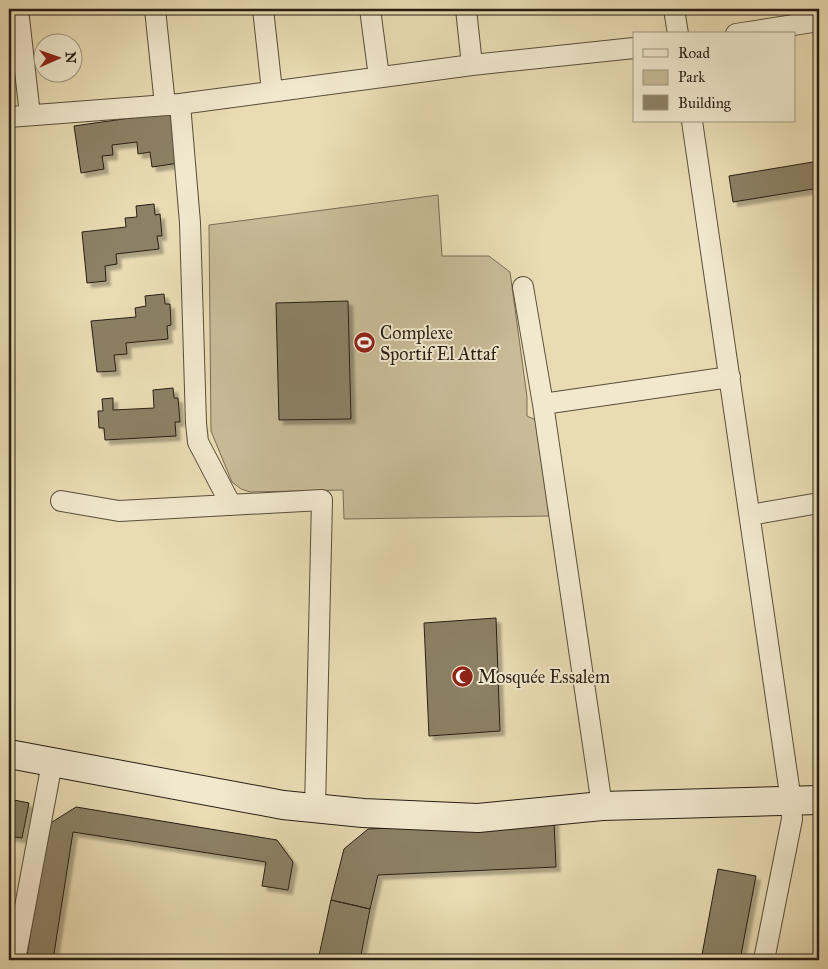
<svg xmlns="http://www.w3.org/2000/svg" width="828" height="969" font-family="'IM FELL Great Primer',serif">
<defs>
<filter id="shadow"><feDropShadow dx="4.5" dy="4.5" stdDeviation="1" flood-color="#0004"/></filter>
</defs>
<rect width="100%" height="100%" fill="#e9dcb3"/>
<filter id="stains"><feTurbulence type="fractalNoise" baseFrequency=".004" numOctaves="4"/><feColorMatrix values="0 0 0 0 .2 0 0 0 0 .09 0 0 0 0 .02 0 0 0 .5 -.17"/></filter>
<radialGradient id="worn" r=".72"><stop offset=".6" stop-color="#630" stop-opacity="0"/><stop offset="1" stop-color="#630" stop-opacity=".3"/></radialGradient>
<path fill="#c8bc98" stroke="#786d56" d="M438,195L442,256H489L510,272L527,397V416L536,420L551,516L344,519L343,490L250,492L241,489L232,482L211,431L209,225Z"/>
<path fill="#8c8166" stroke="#271e13" filter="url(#shadow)" d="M172,112L179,163L152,167L150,152L138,154L137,142L112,145L113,155L102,156L104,169L81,173L74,126Z
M819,161V188L733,202L729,176Z
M154,204L155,215L160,214L162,236H157L159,249L116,254L117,264L105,266L106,281L87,283L82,232L126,227L125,218L137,217L136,206Z
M164,294L165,304H170L171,325L167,326L168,339L126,343L127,354L114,355L116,371L97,372L91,321L136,317L135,308L146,306L145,296Z
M348,301L351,419L279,420L276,303Z
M173,388L174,398H178L180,422H175L176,436L105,440L104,428H99L98,411H103L102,399L113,398V410L154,408L153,390Z
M496,618L500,731L429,736L424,623Z
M9,799L29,803L22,838L9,836Z
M76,807L277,840L293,862L288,890L262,886L266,862L73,832L53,960H26L49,824Z
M554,821L556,867L378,875L370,909L331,900L344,849L368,829Z
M718,869L756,876L740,960H701Z
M331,900L370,909L360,960H318Z"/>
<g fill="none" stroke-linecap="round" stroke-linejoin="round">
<defs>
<path id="street" d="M18,9L30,115
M155,9L165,105
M263,9L272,91
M370,9L379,77
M466,9L472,65
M674,9L678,34
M736,34L819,21
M180,104L190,223L196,423L198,442L231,505
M9,117L180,104L472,65L634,48
M692,121L791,801L792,819L764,960
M523,287L543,404L602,806
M543,404L730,377
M61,501L119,511L322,500L315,809
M750,515L819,503
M15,960L52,763"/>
<path id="secondary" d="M9,754L283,805L363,813L478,818L602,806L819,800"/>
</defs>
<use href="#street" stroke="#584e3b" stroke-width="22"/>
<use href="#secondary" stroke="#271e13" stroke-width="30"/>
<use href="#street" stroke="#f1e8ce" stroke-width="20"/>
<use href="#secondary" stroke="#f1e8ce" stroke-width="28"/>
</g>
<defs>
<symbol id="stadium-disc" viewBox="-11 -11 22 22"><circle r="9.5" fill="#8f2418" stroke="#f1e8ce"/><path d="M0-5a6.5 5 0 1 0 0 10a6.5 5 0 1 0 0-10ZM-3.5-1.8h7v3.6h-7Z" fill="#fff"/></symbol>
<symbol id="mosque-disc" viewBox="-11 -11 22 22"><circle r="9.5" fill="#8f2418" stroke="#f1e8ce"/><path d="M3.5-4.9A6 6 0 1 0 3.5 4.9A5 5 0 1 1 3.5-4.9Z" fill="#fff"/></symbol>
</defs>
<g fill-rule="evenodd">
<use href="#stadium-disc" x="352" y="330" width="25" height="25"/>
<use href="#mosque-disc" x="450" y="664" width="25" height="25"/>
</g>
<g text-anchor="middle" stroke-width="4" stroke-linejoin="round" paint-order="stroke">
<g font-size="18" fill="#271e13" stroke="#f1e8ce" text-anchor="start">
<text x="380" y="339">Complexe<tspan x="380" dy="21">Sportif El Attaf</tspan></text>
<text x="478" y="683">Mosquée Essalem</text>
</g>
</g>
<rect width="828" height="969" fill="none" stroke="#e9dcb3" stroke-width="30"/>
<rect x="10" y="10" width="808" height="949" fill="none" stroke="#271e13" stroke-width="2.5"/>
<rect x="15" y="15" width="798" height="939" fill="none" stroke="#271e13"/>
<rect x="633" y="32" width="162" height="90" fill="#f1e8ce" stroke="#a09783"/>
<rect x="643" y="49" width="25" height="8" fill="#f1e8ce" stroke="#a09783"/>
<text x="678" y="58" font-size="15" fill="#271e13">Road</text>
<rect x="643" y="70" width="25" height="15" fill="#c8bc98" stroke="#a09783"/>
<text x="678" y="82" font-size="15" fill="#271e13">Park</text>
<rect x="643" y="95" width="25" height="15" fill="#8c8166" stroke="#a09783"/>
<text x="678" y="108" font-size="15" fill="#271e13">Building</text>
<g transform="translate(58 58) rotate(88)"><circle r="24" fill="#f1e8ce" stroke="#a09783"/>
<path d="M0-4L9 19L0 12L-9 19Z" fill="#8f2418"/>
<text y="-8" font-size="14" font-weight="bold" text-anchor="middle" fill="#271e13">N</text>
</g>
<rect width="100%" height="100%" filter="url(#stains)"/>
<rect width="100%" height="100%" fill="url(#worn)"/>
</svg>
